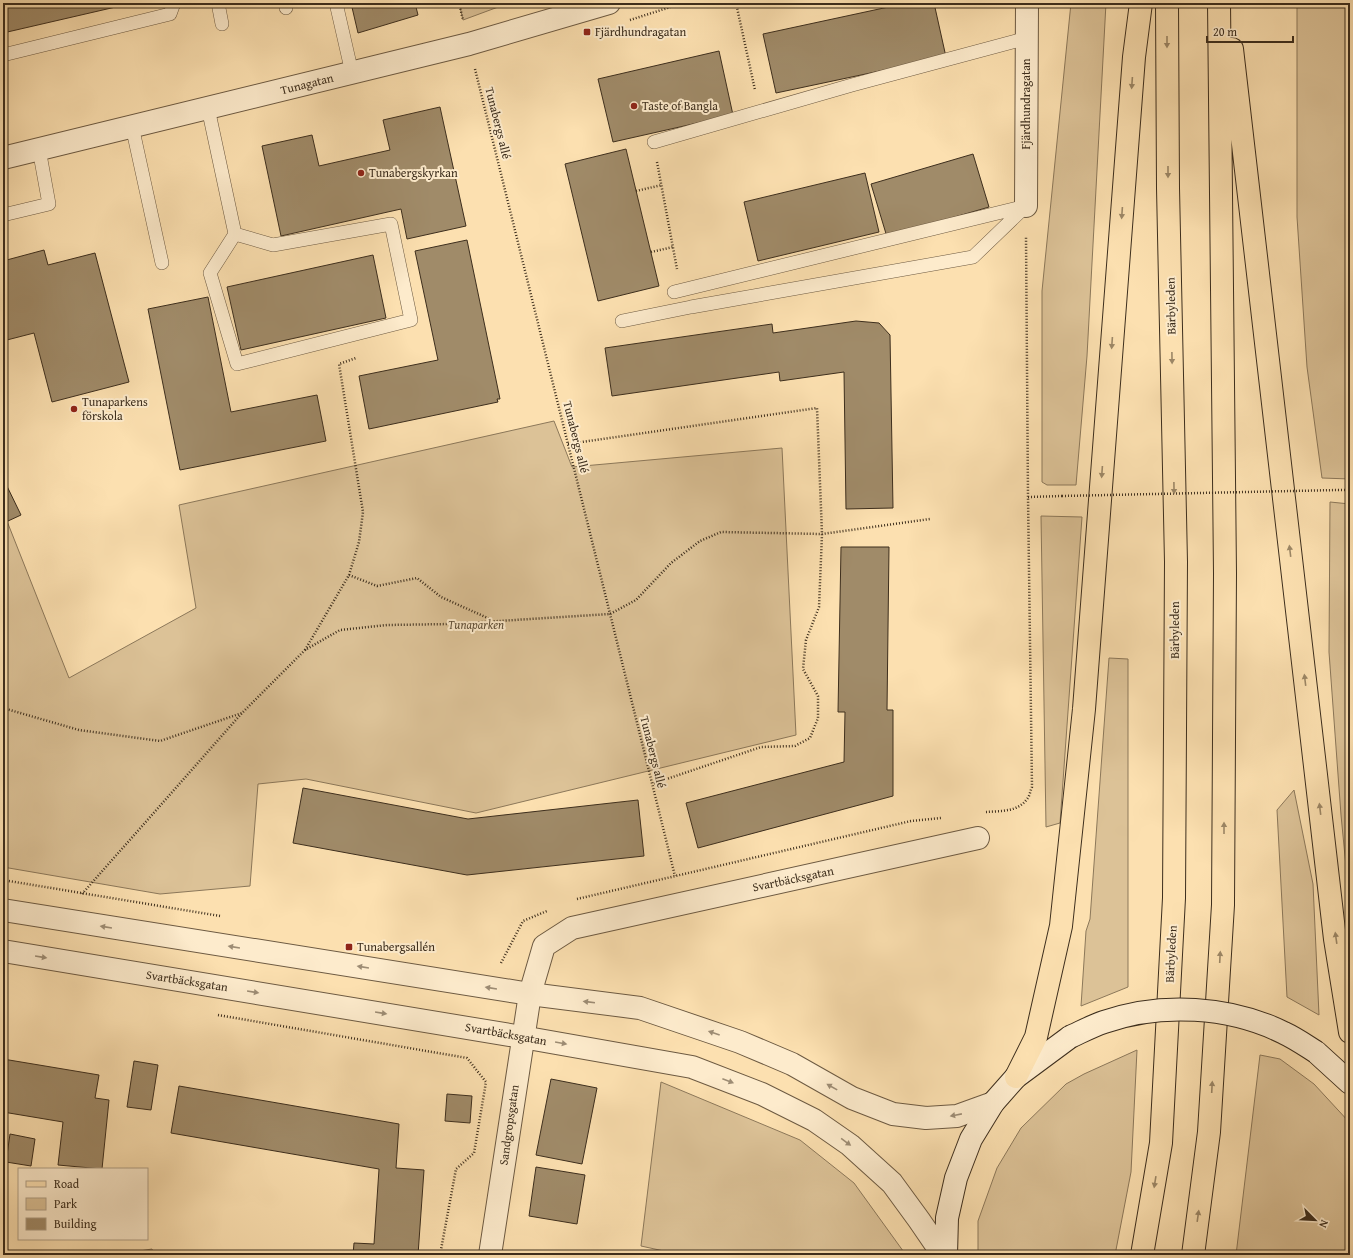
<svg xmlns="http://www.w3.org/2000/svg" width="1353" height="1258" font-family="'Gentium Book Plus',serif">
<rect width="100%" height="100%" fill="#fce0b0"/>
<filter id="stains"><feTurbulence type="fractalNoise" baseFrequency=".005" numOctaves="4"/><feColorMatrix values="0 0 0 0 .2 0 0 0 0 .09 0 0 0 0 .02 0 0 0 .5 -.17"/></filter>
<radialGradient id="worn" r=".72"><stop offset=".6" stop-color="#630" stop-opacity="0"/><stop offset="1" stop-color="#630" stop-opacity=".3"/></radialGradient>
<path fill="#dcc297" stroke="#8c785a" d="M459,3H509L463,20Z
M1071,3H1106L1087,356L1076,485H1047L1042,482V291Z
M1297,3H1350V479L1322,478L1307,367L1297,217Z
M554,421L572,467L782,448L796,735L476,813L306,779L258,784L250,886L160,894L3,867V511L69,678L196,608L179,505Z
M1330,502L1350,504V908L1341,815L1329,652Z
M1041,516L1082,517L1060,823L1046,827Z
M1109,658L1128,659V987L1081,1006L1086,931L1090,919Z
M1294,790L1313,884L1319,1015L1287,997L1277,810Z
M1137,1050L1131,1172L1115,1255H978V1221L997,1168L1021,1128L1066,1084L1084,1074Z
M1260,1055L1280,1059L1314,1084L1350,1123V1255H1236Z
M661,1082L800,1140L854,1183L906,1255H682L641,1246Z
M152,1249L154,1255H115Z"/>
<path fill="#a08b69" stroke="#3d2e1d" d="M3,3H133L3,33Z
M351,3H415L418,15L358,33Z
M907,3H934L946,57L776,93L763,34Z
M719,51L733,115L613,142L598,79Z
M440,107L466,226L407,239L401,209L281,236L262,146L312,135L319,166L390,150L383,120Z
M626,149L659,286L598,301L565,164Z
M973,154L989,207L887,237L871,184Z
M865,173L879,232L758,261L744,202Z
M467,240L500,399H497L498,402L369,429L359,376L438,360L415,251Z
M44,250L48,265L95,253L129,382L52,402L34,333L3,341V261Z
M373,255L386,318L241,350L227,287Z
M208,297L231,412L317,395L326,441L180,470L148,309Z
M856,321L879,323L890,335L893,508L846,509L844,372L780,381L779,372L612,396L605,348L772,324L773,333Z
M3,478L21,515L8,521L3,511Z
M841,547H889L887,710H893V796L698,848L686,803L844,762L845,712H838Z
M303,788L468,819L638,800L644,856L467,875L293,843Z
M3,1059L99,1075L95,1098L109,1100L102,1169L58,1165L63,1122L3,1112Z
M134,1061L158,1065L151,1110L127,1107Z
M551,1079L597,1088L582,1164L536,1155Z
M179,1086L399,1124L396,1168L424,1170L418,1255H353L354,1243L374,1244L379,1169L171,1133Z
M447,1094L472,1096L470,1123L445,1121Z
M10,1134L35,1139L31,1166L6,1162Z
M536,1167L585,1175L577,1224L529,1216Z"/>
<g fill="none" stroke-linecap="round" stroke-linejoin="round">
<defs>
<path id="service" d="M218,3L222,24
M286,3V8
M336,3L352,73
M3,55L170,14L174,3
M208,108L235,234L210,273L237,364L411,320L391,224L273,245L235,234
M132,126L162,263
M654,142L852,85L1027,38
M3,215L49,204L39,149
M674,292L1026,206
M622,321L691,307L973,257L1026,206"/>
<path id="minor" d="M3,158L469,44L609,3
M1026,206L1027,3
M490,1255L530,994L544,946L572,928L978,838"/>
<path id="tertiary" d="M3,910L530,994L640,1008L740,1042L792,1064L852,1098L893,1114L926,1118L957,1116L993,1103
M3,951L522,1037L692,1067L762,1094L814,1120L850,1145L892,1183L919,1220L943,1255"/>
<path id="secondary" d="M1316,1052L1350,1083
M946,1255L947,1218L956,1178L971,1139L993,1103L1016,1077L1070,1037"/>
<path id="primary" d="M1232,49L1335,939L1350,1032
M1016,1077L1036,1037L1061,926L1084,709L1134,57L1141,3
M1142,1255L1161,1143L1174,898L1176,562L1168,188L1167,3
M1193,1255L1209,1132L1223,905L1225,573L1219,3"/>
</defs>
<use href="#service" stroke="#6d5a42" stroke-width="14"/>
<use href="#minor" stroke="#6d5a42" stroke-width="24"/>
<use href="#tertiary" stroke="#6d5a42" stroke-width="24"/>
<use href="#secondary" stroke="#3d2e1d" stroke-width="24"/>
<use href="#primary" stroke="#3d2e1d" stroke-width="24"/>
<path stroke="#3d2e1d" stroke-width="2.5" stroke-dasharray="1 2" stroke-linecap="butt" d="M459,3L463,20
M736,3L755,90
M630,20L683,3
M475,69L675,876
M657,162L677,269
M636,191L662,185
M651,252L673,247
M568,444L817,408L822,534L819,607L806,640L803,669L818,696V718L810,738L795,746L761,747L652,784
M1338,490H1350
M1028,497L1062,496
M349,575L377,586L417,578L441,597L492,620
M305,650L349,575L359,542L363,512L339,364L356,358
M3,708L79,730L160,741L242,713
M986,812C1000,811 1018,812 1027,799C1030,796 1030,791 1032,787L1028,497L1026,236
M3,880L220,916
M82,894L242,713L305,650L340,630L387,625L451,624L610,614L636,600L671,563L700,541L721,532L822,534L930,519
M577,899L911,821L941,818
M501,963L523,921L547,911
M218,1015L467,1058L486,1082L474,1153L456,1169L440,1255"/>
<use href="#service" stroke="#fdebcc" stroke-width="13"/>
<use href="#minor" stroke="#fdebcc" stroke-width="22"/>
<use href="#tertiary" stroke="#fdebcc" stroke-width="22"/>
<use href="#secondary" stroke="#fdebcc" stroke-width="22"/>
<use href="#primary" stroke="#fce0b0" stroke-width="22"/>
<defs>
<path id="secondary-bridge" d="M1070,1037C1081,1032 1092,1026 1104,1022C1161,1002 1230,1006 1284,1033C1295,1038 1305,1045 1316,1052"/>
</defs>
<use href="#secondary-bridge" stroke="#3d2e1d" stroke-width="24" stroke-linecap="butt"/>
<path stroke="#3d2e1d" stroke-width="2.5" stroke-dasharray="1 2" stroke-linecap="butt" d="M1062,496L1338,490"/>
<use href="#secondary-bridge" stroke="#fdebcc" stroke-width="22"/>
</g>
<defs><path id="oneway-solid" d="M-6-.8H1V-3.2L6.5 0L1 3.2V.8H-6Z"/></defs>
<g fill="#9c8766">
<use href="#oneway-solid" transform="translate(1167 42) rotate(90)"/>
<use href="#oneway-solid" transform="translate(1132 83) rotate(94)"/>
<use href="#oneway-solid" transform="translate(1168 172) rotate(90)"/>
<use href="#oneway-solid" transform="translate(1122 213) rotate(94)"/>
<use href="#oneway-solid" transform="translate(1112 343) rotate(94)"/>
<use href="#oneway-solid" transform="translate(1172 358) rotate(89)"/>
<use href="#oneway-solid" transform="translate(1102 472) rotate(94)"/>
<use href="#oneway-solid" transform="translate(1174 488) rotate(89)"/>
<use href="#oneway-solid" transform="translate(1290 551) rotate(-97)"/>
<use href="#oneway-solid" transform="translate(1305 680) rotate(-97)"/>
<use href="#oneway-solid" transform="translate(1320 809) rotate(-97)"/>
<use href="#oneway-solid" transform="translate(1224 828) rotate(-90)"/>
<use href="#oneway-solid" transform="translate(1336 938) rotate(-98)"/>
<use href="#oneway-solid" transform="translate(1220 957) rotate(-87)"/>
<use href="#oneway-solid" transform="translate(1212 1087) rotate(-87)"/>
<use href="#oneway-solid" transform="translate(1155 1182) rotate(99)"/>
<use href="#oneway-solid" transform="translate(1198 1216) rotate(-82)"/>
</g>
<g fill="#9d8c74">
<use href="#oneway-solid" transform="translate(106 927) rotate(-171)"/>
<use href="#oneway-solid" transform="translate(234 947) rotate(-171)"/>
<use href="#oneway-solid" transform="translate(41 957) rotate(9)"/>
<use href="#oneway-solid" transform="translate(363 967) rotate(-171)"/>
<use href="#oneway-solid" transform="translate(491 988) rotate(-171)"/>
<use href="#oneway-solid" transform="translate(253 992) rotate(9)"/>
<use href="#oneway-solid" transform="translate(589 1002) rotate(-173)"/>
<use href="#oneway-solid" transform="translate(381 1013) rotate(9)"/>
<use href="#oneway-solid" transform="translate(714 1033) rotate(-161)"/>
<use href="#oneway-solid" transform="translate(561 1043) rotate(10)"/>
<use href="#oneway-solid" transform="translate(728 1081) rotate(21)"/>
<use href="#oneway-solid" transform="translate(832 1087) rotate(-151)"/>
<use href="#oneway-solid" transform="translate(956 1115) rotate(169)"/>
<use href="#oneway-solid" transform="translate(846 1142) rotate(36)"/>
</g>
<g fill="#8f2418" stroke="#fdebcc" stroke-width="1.5">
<rect x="583" y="28" width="8" height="8" rx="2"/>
<circle cx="634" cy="106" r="4"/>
<circle cx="361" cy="173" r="4"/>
<circle cx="74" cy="409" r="4"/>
<rect x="345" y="943" width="8" height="8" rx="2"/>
</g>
<g text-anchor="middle" stroke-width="4" stroke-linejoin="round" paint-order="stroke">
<g font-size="12" fill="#3d2e1d" stroke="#fdebcc" text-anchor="start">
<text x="595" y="36">Fjärdhundragatan</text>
<text x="642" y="110">Taste of Bangla</text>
<text x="369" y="177">Tunabergskyrkan</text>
<text x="82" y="406">Tunaparkens<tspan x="82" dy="14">förskola</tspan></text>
<text x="357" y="951">Tunabergsallén</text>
</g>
<g font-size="12" fill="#3d2e1d" stroke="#fdebcc">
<text transform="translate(307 84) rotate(-14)" y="4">Tunagatan</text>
<text transform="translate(1026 104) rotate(-90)" y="4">Fjärdhundragatan</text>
<text transform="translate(498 123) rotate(76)" y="4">Tunabergs allé</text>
<text transform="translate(1171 306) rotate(-91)" y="4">Bärbyleden</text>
<text transform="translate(576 437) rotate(76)" y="4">Tunabergs allé</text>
<text transform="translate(1175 630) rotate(-90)" y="4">Bärbyleden</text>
<text transform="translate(653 752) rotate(76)" y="4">Tunabergs allé</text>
<text transform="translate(793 879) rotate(-12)" y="4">Svartbäcksgatan</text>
<text transform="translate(1171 954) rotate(-87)" y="4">Bärbyleden</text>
<text transform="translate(187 981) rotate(9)" y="4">Svartbäcksgatan</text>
<text transform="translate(506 1034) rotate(10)" y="4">Svartbäcksgatan</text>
<text transform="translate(509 1125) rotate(-82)" y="4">Sandgropsgatan</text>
</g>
<g font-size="12" font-style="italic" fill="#5d4c35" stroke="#fdebcc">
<text x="476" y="629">Tunaparken</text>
</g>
</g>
<rect width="1353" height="1258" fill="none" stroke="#fce0b0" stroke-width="16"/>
<rect x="4" y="4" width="1345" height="1250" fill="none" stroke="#3d2e1d" stroke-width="2"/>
<rect x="8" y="8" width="1337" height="1242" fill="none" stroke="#3d2e1d"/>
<rect x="18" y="1168" width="130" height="72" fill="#fdebcc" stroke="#b09f86"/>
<rect x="26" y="1181" width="20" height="6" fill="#fce0b0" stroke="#b09f86"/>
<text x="54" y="1188" font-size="12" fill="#3d2e1d">Road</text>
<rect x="26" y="1198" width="20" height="12" fill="#dcc297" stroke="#b09f86"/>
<text x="54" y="1208" font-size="12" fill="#3d2e1d">Park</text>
<rect x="26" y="1218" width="20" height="12" fill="#a08b69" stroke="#b09f86"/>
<text x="54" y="1228" font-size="12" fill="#3d2e1d">Building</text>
<g transform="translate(1315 1220) rotate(114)" stroke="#fdebcc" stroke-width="3" paint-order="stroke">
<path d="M0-3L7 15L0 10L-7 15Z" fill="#3d2e1d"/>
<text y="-6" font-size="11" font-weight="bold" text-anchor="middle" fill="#3d2e1d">N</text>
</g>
<path d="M1207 36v6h86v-6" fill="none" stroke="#3d2e1d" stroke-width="2"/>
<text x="1213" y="36" font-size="12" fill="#3d2e1d" stroke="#fdebcc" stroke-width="3" paint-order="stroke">20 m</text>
<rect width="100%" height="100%" filter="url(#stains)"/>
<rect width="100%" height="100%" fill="url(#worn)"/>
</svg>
